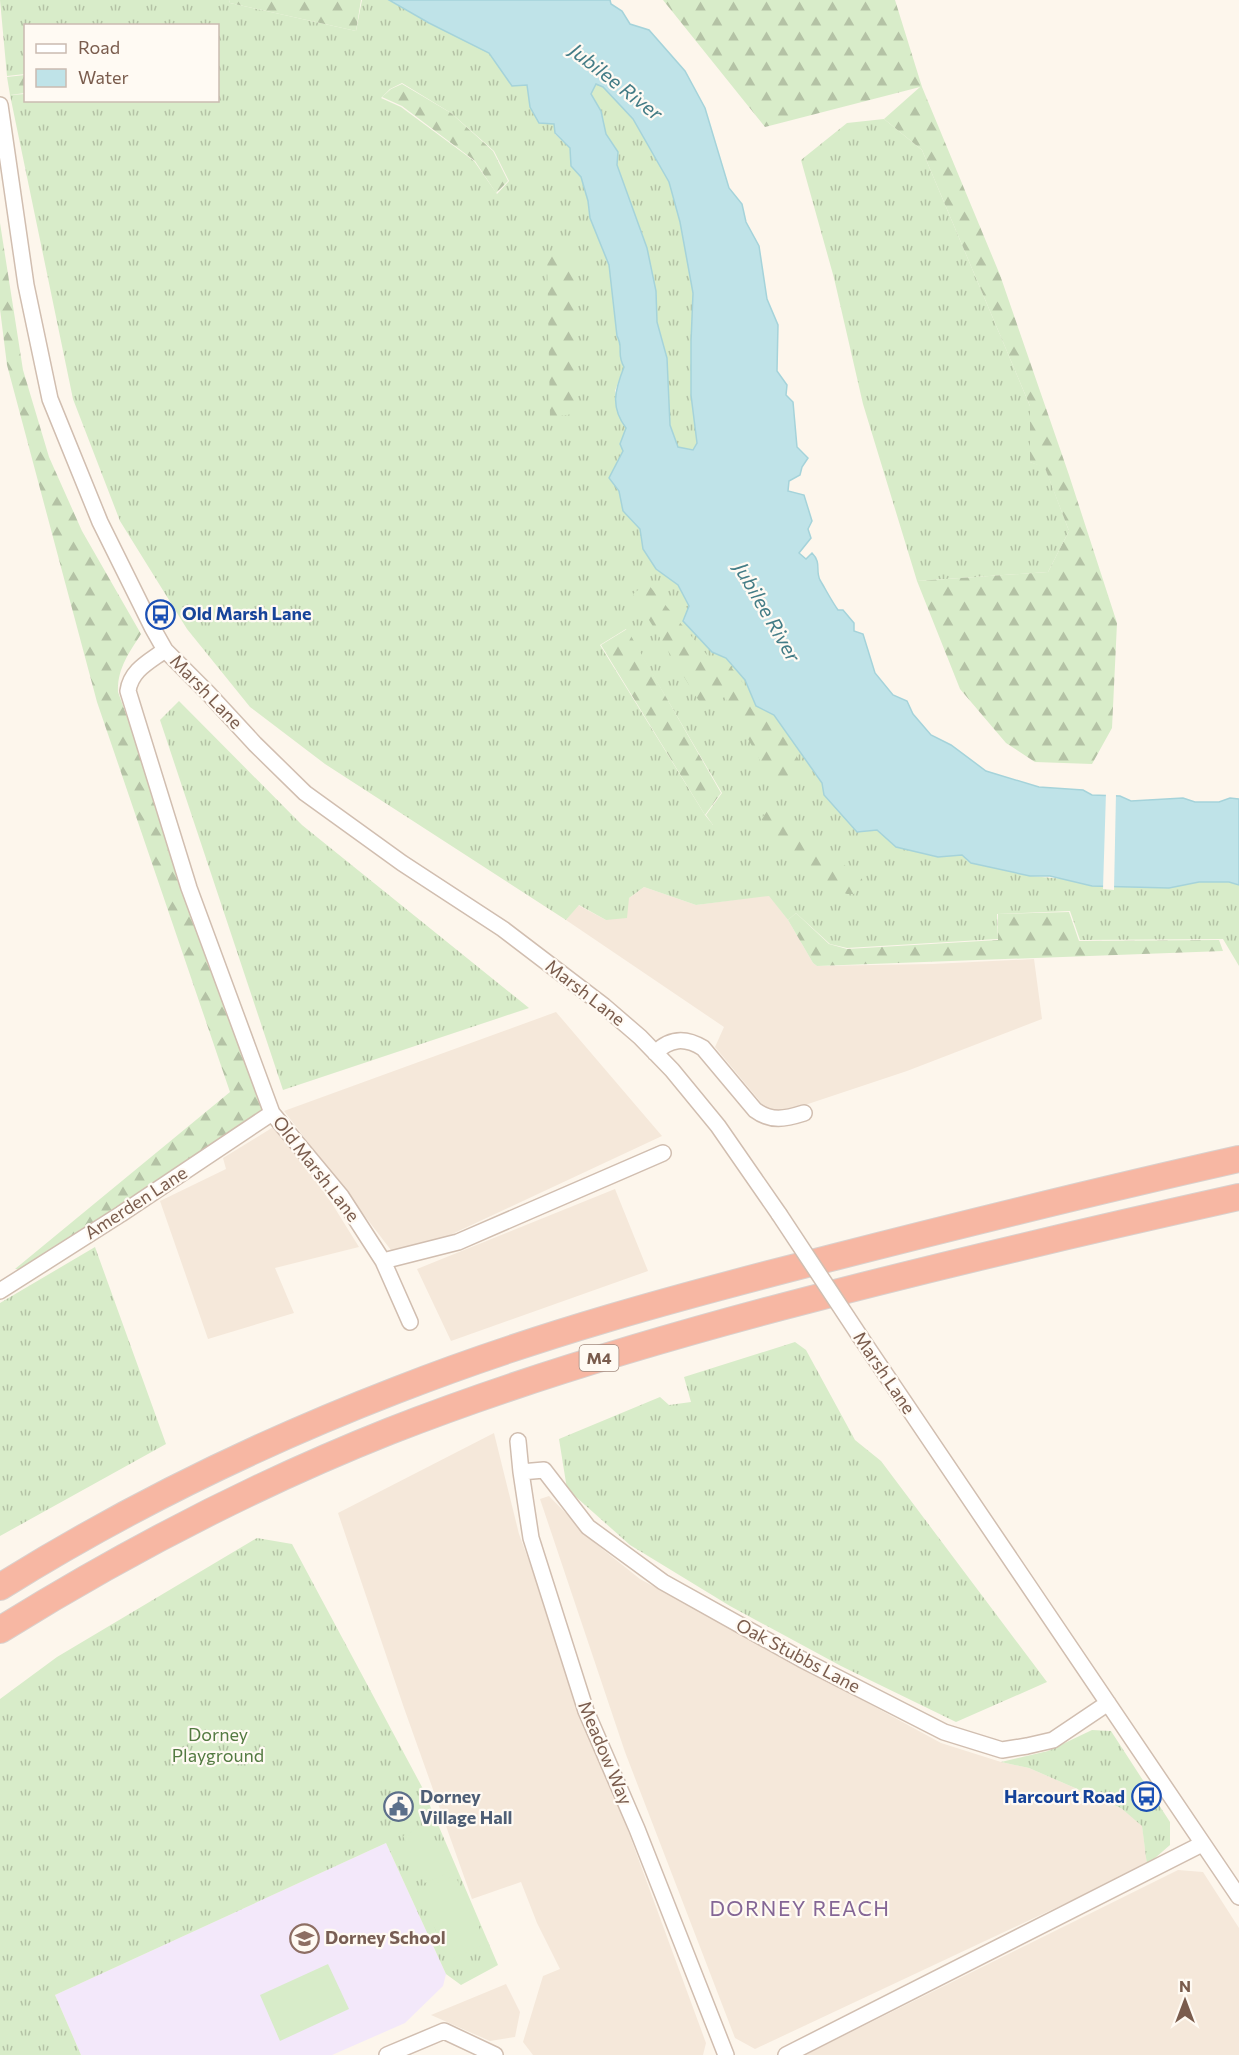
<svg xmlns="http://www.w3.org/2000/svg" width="1239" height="2055" font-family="Commissioner,sans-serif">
<defs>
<pattern id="grass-tufts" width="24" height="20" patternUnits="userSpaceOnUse" patternTransform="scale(1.5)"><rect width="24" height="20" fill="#d8ecc9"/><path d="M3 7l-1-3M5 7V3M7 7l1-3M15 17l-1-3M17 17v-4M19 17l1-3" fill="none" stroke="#b4c2a5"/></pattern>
<pattern id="forest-firs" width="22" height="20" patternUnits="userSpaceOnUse" patternTransform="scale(1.5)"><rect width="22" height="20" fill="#d8ecc9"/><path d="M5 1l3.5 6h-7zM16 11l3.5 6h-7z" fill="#b4c2a5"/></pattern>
</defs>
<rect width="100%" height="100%" fill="#fdf6ec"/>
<path fill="#f5e8da" d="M644,887L696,905L769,895L788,920L813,963L817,966L932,964L1034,959L1042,1019L907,1071L787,1111H768L715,1047L724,1027L566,920L578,905L606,920L629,898Z
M556,1012L662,1136L450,1235L394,1254L284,1111Z
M275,1126L331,1202L359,1247L275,1268L294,1313L208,1339L160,1201L226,1169L223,1158Z
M615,1189L648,1271L451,1341L417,1269Z
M494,1433L519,1534L706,2043L703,2055H533L523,2042L543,1976L560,1969L537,1923L521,1882L472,1899L404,1708L338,1513Z
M549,1496L596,1544L640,1579L941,1743L1001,1762L1029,1768L1121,1808L1142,1825L1147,1865L755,2049L735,2038L625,1752L540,1499Z
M1178,1870L1203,1872L1239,1928V2055H805Z
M506,1984L520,2012L515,2037L490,2041L431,2015Z"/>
<path fill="#f3e8fa" d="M386,1843L446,1974L443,1986L405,2023L332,2055H81L55,1995Z"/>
<path fill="url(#grass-tufts)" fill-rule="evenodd" d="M0,0H229L230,3L356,31L362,0H389L429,23L489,53L512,85H527L530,107L554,124L555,134L570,148L571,166L581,177L588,201L590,218L609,265L617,336C624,348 616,353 624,367L615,391L626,428L620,444L623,451L609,478L619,491L623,511L640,529L643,549L656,569L678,585L712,652L726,658L745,680L757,706L774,715L822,783L825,795L857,832L877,830L896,847L938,857L962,855L971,863L1030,876L1169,888L1199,882H1229L1239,885V966L1223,939L1080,940L1070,911L997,914L998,939L847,948L830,944L796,913L788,920L769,896L696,905L644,887L629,898L627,918L606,920L579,905L566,920L325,764L250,707L187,629L120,521L73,399L10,95L25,94L26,100H218V26H26L25,74L7,76ZM402,83L451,113L494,151L509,181L497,194L474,161L401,107L381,98L390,89ZM626,629L722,793L706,815L713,825L705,815L600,645Z
M596,84L603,87L633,119L669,182L680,221L693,293L691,342V395L697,443L693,450L678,447L670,425L667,358L657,322L656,291L647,249L617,165L618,152L606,134L601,111L591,94Z
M884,119L922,150L1030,406V462L1045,467L1069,531L1048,572L917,581L863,404L834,278L801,160L847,123Z
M179,701L302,825L529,1008L283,1090L160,720Z
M95,1247L166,1444L0,1536V1303Z
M795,1342L806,1350L855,1440L881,1461L1047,1682L956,1722L841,1666L730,1606L630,1545L567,1489L559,1439L660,1397L669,1405L691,1402L684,1377Z
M257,1538L292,1544L422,1787L498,1965L461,1985L446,1974L386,1843L55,1995L81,2055H0V1699L57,1657Z
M1092,1730L1111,1731L1170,1822V1845L1147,1865L1142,1826L1121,1808L1029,1768L1001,1762L1048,1751Z"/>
<path fill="url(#forest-firs)" d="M229,0H361L356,31L230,3Z
M663,0H895L922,87L1000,275L1069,475L1117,623L1112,728L1092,764L1035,762L1006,743L960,689L917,581L1048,572L1069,531L1045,468L1030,462V406L922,150L884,119L920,87L765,127Z
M25,75V93L10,95L7,77Z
M402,84L451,113L493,151L508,181L496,193L475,161L402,106L382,97L391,89Z
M0,223L23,370L49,457L82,531L141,634C129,653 117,669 118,692L270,1113L21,1269H15L230,1092L97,702L7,365L0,309Z
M547,252H567L568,258H577L574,414L550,417Z
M647,583L712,661L725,659L791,747L802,765L774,786L725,697L702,706L633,594Z
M627,629L721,793L705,815L601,645Z
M772,805L814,841L862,879L863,884L854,894H847L839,891L784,844L761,819Z
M1069,912L1079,941L1219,940L1223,951L817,966L813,963L788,920L796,913L829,944L847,949L998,940V914Z"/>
<path fill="#d8ecc9" d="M428,1824L450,1872L425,1883L403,1836Z
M455,1875L486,1943L449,1960L418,1892Z
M328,1964L349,2009L280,2041L260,1995Z"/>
<path fill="#bfe3e8" stroke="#a5d3da" stroke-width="1.5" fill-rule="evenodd" d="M389,0H610L611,4L622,11L630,24L649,30L685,71L705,108L729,188L742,204L746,222L759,246L767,299L778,325L777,371L787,385L786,395L793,402L797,447L808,458L802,467L800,475L789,481L788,491L804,495L812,521L808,529L811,538L799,553L806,559L812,553C822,563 815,570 820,580C826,590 831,600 838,610H843L854,623V631L863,634L875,673L893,695L907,701L913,714L931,735L951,745L986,771L1039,787L1083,790L1092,795L1120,796L1131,801L1183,798L1195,802H1219L1230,798L1239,799V885L1229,882H1199L1169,888L1092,886L1050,876H1030L971,863L962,855L938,857L896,847L877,830L857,832L824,795L822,783L774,715L756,706L745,680L726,658L712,652L683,621L689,606L678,585L656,569L643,549L640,529L623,511L619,491L609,478L623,451L620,444L626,428C610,407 615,390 624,367C616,353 624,348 617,336L609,265L590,218L588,201L581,177L571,166L570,148L555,133L554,124L539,123L530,107L527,85L512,86L489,53L429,23ZM596,84L603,87L633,119L669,182L680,222L693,293L691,342V395L697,443L693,450L678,447L670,425L667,358L657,322L656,291L647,248L617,165L618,152L606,134L601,111L591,94Z"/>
<path fill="#fdf6ec" d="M1106,792L1116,793L1114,890L1103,889Z"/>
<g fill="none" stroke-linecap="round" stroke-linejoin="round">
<defs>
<path id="minor" d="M0,105L26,285L50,399L100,522L152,627L165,650L208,693L255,744L305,793L402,863L503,929L604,1006L640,1037L672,1070L718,1126L779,1214
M165,650C149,662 131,670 128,691L189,888L272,1113L341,1196L383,1261L410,1322
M655,1053C670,1038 685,1037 703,1048L755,1110C771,1122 785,1119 804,1113
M383,1261L458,1242L663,1153
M0,1291L121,1214L272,1113
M861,1338L1239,1897
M518,1441L521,1472L531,1538L586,1711L637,1829L726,2055
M521,1472L544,1470L588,1527L663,1582L801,1659L944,1732L1002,1750L1027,1746L1053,1740L1108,1703
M387,2055L444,2031L495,2055
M786,2055L1202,1844"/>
<path id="motorway" d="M0,1587C125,1509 260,1443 397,1390C537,1335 682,1296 827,1259C964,1224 1101,1190 1239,1159
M0,1630C124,1553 254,1485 390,1431C517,1381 649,1342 781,1307C933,1267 1086,1231 1239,1197"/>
</defs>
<use href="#minor" stroke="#d1beb0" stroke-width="18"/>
<use href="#motorway" stroke="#dad1cd" stroke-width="28"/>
<use href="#minor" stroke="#fff" stroke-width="15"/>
<use href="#motorway" stroke="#f7b7a3" stroke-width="26"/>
<defs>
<path id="minor-bridge" d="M779,1214L861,1338"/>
</defs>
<use href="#minor-bridge" stroke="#d1beb0" stroke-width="18" stroke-linecap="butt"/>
<use href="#minor-bridge" stroke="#fff" stroke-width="15"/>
</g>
<defs>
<symbol id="bus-ring" viewBox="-11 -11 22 22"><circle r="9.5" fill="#fffaf3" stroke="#1a4fb4" stroke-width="1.5"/><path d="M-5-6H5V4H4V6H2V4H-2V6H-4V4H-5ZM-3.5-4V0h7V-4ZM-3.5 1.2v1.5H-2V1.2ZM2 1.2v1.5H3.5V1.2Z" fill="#1a4fb4"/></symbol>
<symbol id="civic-ring" viewBox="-11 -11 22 22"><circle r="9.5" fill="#fffaf3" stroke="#5c6f8a" stroke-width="1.5"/><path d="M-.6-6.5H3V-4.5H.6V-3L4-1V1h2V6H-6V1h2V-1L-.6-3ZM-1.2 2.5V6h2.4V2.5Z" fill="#5c6f8a"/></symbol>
<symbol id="school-ring" viewBox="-11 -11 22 22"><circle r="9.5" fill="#fffaf3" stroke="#8d6e63" stroke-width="1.5"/><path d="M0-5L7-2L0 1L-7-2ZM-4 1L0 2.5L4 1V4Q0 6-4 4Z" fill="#8d6e63"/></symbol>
</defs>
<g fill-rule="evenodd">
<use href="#bus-ring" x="144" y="598" width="33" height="33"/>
<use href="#bus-ring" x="1130" y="1780" width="33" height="33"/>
<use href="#civic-ring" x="382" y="1790" width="33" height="33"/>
<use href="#school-ring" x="288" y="1922" width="33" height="33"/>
</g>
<g text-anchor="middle" stroke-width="4.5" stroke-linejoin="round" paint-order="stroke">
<rect fill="#fffaf3" stroke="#a28b7f" stroke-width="1.5" x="579.5" y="1345" width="39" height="26" rx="4.5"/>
<g font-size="16" font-weight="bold" fill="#7a5c4d">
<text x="599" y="1364">M4</text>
</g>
<g font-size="18" font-weight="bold" fill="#164399" stroke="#fffaf3" text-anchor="start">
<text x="182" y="620">Old Marsh Lane</text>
<text x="1125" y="1803" text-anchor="end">Harcourt Road</text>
</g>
<g font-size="18" fill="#7a5c4d" stroke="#fffaf3">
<text transform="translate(206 692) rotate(46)" y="6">Marsh Lane</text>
<text transform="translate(585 993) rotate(38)" y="6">Marsh Lane</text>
<text transform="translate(316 1169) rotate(52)" y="6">Old Marsh Lane</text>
<text transform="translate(136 1203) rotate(-33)" y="6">Amerden Lane</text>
<text transform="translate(884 1373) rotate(56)" y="6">Marsh Lane</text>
<text transform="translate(798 1656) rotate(28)" y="6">Oak Stubbs Lane</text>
<text transform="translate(605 1753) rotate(67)" y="6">Meadow Way</text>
</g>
<g font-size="18" fill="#537a41" stroke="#fffaf3">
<text x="218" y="1741">Dorney<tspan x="218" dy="21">Playground</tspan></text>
</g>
<g font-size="18" font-weight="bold" fill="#4e5e75" stroke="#fffaf3" text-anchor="start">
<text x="420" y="1803">Dorney<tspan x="420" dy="21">Village Hall</tspan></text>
</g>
<g font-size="18" font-weight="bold" fill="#785e54" stroke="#fffaf3" text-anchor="start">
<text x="325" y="1944">Dorney School</text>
</g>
<g font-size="20" font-style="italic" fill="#437c86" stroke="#fffaf3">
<text transform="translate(616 82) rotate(38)" y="7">Jubilee River</text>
<text transform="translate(767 612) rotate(60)" y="7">Jubilee River</text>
</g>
<g font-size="21" letter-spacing="1.5" fill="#846695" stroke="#fffaf3">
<text x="800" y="1916">DORNEY REACH</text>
</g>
</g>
<rect x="24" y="24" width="195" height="78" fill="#fffaf3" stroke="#cabbb1" stroke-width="1.5"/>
<rect x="36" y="44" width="30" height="9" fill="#ffffff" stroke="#cabbb1" stroke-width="1.5"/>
<text x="78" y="54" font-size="18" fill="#7a5c4d">Road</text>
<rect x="36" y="69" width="30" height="18" fill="#bfe3e8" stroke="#cabbb1" stroke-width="1.5"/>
<text x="78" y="84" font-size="18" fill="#7a5c4d">Water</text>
<g transform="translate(1185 2001)" stroke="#fffaf3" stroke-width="4.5" paint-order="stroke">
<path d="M0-4.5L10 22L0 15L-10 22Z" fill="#7a5c4d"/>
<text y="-9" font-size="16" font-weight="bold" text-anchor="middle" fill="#7a5c4d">N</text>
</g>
</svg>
